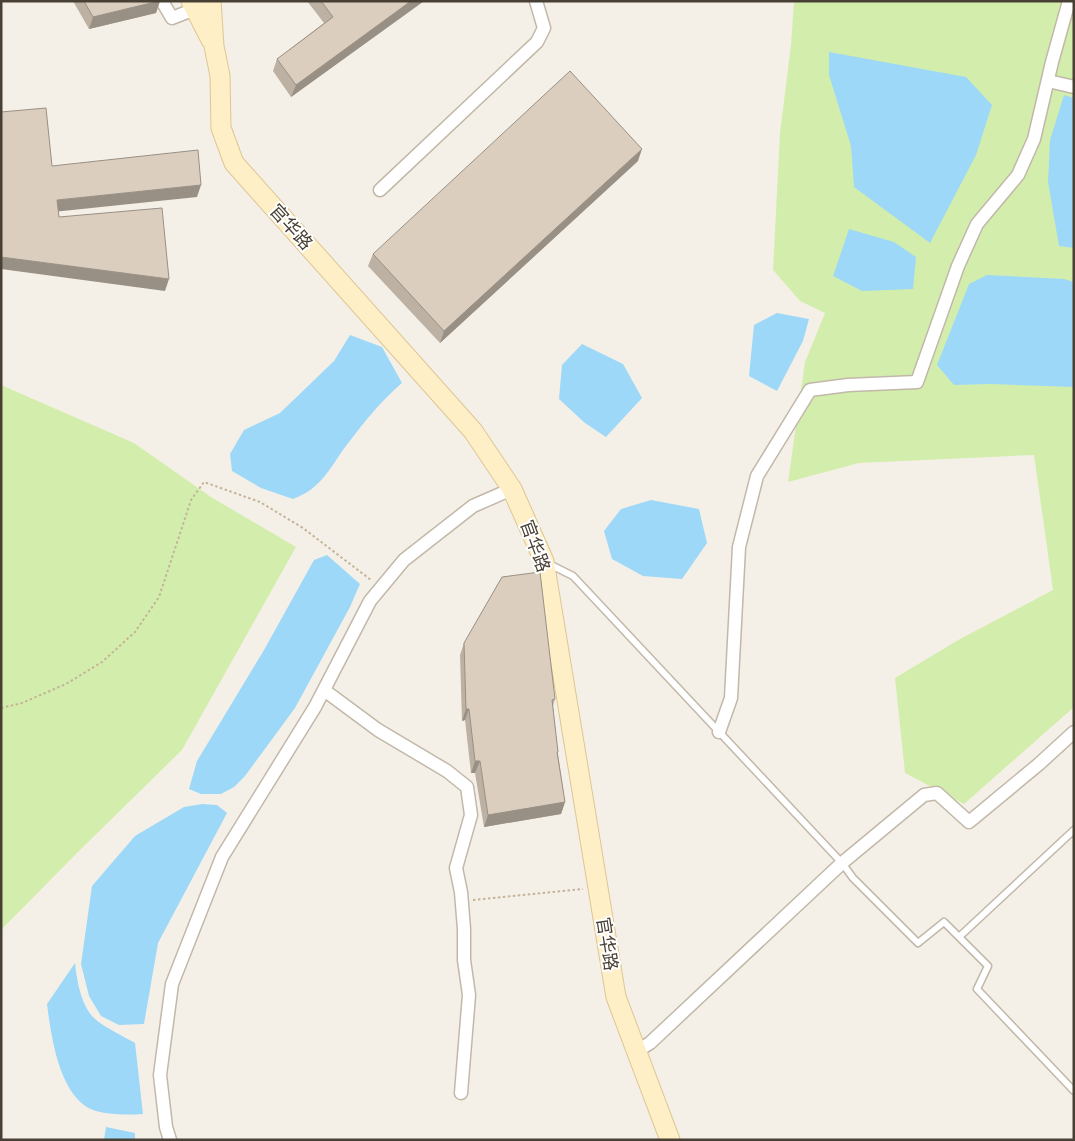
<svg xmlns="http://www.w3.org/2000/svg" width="1075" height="1141" font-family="Montserrat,'Noto Sans SC',sans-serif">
<rect width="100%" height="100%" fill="#f5f0e7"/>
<path fill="#d3eeac" d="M794,1H1074V707L964,804L905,773L895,678L960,639L1053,590L1034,455L859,463L788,482L805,362L825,313L800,301L773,270L780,133L791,45Z
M1,385L134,443L211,497L296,547L182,750L79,851L1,930Z"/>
<path fill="#9dd8f8" d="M829,52L966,77L992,105L976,155L930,243L854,187L851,146L829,75Z
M1064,95L1074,98V248L1059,246L1048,182L1050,140Z
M849,229L894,242L916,257L913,289L862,291L833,276Z
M987,275L1064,279L1074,282V387L990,384L954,385L937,365L969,284Z
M777,313L809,319L803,341L777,391L749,376L754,325Z
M350,335L382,347L402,383C382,400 365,421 349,442C331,465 323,488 293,499L261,488L232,471L230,454L244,430L280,413L334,361Z
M582,344L623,364L642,398L606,437L585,423L559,399L562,365Z
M651,500L699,509L707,543L682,579L643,576L612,559L604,531L621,509Z
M327,555L360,584L350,607L295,708L245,776L234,787L221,794H201L189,789L197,761L264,650L314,560Z
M202,804L217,805L227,813L158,943L144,1024L119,1025L101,1016L89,996L81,964L92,886L135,836L184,807Z
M75,963C77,981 81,1005 94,1018C102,1026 125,1037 135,1043L143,1114C127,1115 108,1115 93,1110C59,1097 51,1035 47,1004Z
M106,1127L135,1133V1140H104Z"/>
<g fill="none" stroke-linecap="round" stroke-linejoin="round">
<defs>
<path id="lane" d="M547,563L573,576L842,863L853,878L918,943L944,922L988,966L977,989L1074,1091
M959,937L1074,830"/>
<path id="street" d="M162,1L172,18L195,9
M1048,81L1074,87
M380,190L537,42L544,28L536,1
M324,690L378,730L447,771L467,787L471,815L456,868L461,892L464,929V960L469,995L461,1093
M719,732L731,698L739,547L757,476L810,390L848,385L917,382L958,266L977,224L1018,175L1034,139L1052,62L1069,1
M637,1051L650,1043L842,863L924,795L937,793L969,822L1039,764L1074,732
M170,1140L166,1127L160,1075L172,984L222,857L315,707L370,601L404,560L473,506L512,489"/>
<path id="secondary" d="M191,1L211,40
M211,1L214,46L220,76L221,128L234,163L473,431L512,489L544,561L616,997L670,1140"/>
</defs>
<use href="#lane" stroke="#c2b8a9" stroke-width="9"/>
<use href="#street" stroke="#c2b8a9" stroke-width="15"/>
<use href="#secondary" stroke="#ddc694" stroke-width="21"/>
<path stroke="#c5b398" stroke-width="2" stroke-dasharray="2.5 2.5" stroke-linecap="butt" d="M1,708L22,703L66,684L102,662L135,632L159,597L191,500L204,482L260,502L303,528L371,580
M473,900L583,889"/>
<use href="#lane" stroke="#fff" stroke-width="6"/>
<use href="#street" stroke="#fff" stroke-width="12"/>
<use href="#secondary" stroke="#ffefc7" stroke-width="19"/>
</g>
<path fill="#bcb1a3" d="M73,1H160L156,13L89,29Z
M307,1H424L291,97L273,71L277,59L324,23Z
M638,161L440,343L368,266L373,254Z
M464,643L555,699L553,706L558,754L565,802L561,814L484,827L475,773H471L465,720L462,721L460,655Z"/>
<path fill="#999085" d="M160,1L156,13L89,29L93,17Z
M411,1H424L291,97L296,85Z
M642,149L638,161L440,343L444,331Z
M201,185L197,197L53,212L57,200Z
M1,257L169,279L165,291L1,269Z
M466,709H469L465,720L462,721Z
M475,761H480L475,773H471Z
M565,802L561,814L484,827L488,815Z"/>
<path fill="#dbcebe" stroke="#999085" d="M84,1H159L93,17Z
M321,1H411L296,85L277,59L333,17Z
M570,71L642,149L444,331L373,254Z
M46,108L52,166L198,150L201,185L57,200L59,217L162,208L169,279L1,257V112Z
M540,572L555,699L552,700L558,752H557L565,802L488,815L480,761H475L469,709H466L464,643L502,577Z"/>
<g text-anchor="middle" stroke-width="4" stroke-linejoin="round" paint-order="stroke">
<g font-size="18" fill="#494035" stroke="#fff">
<text transform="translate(291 227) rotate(48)" y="6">官华路</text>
<text transform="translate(535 546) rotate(70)" y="6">官华路</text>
<text transform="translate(607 944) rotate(81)" y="6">官华路</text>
</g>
</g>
<rect width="1075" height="1141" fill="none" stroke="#494035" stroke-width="5"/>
</svg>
